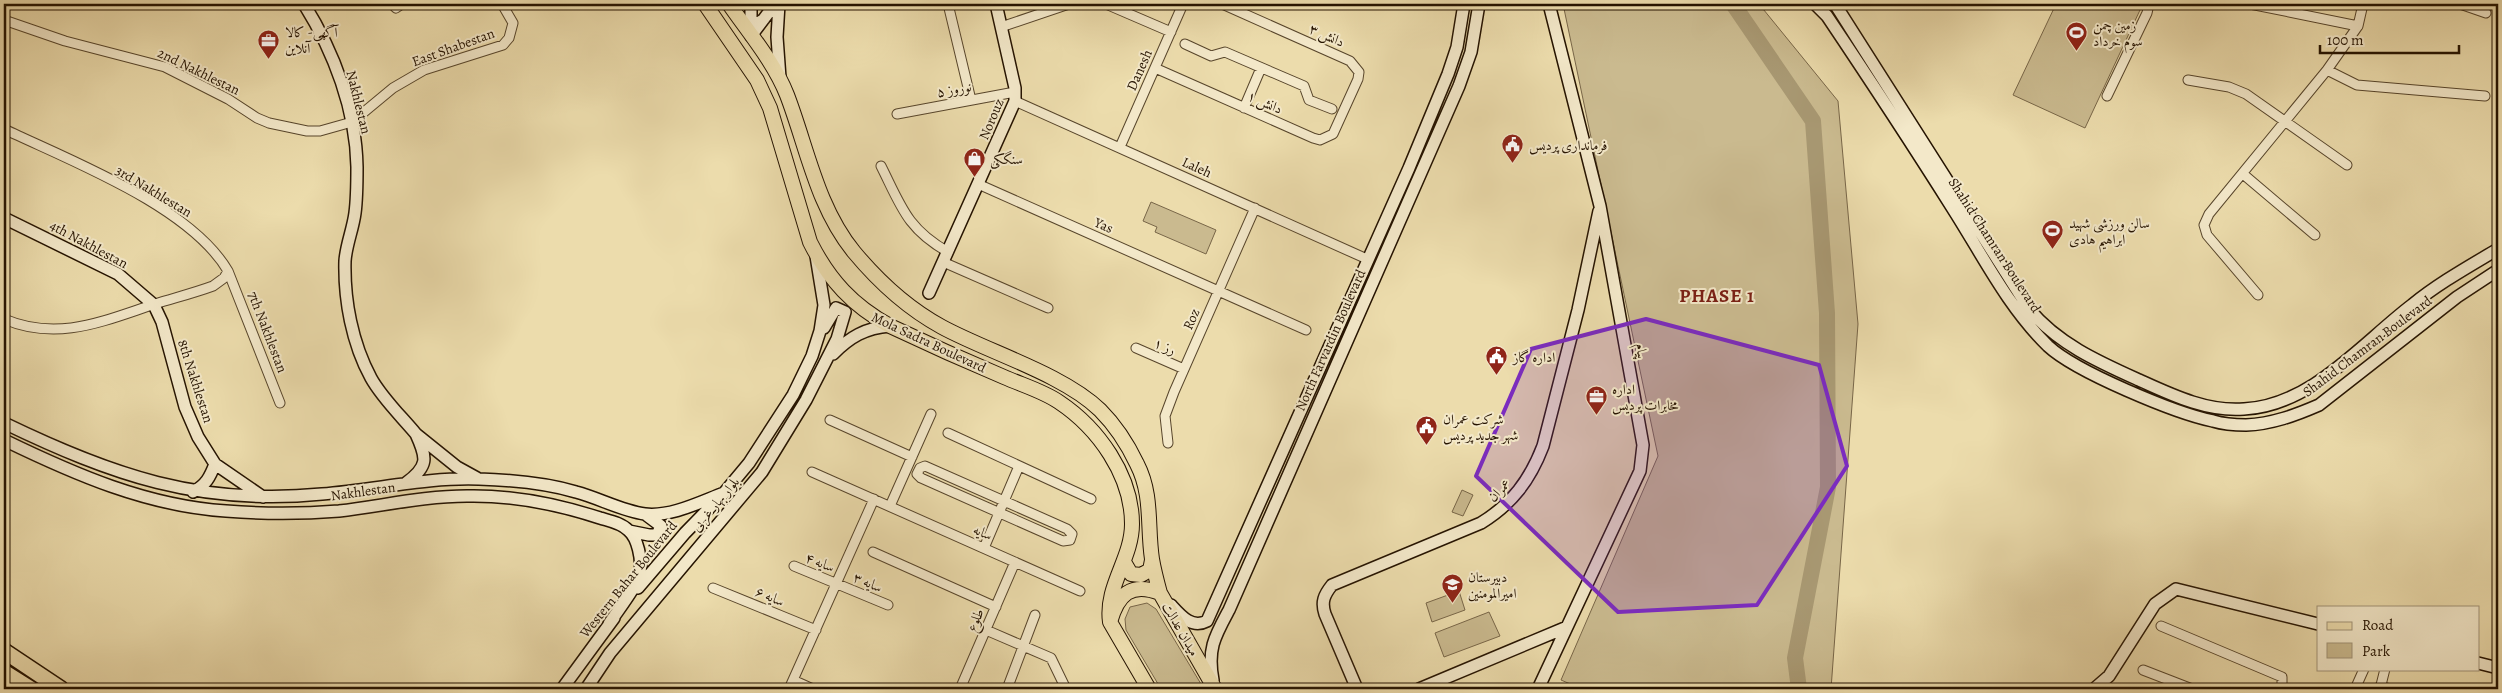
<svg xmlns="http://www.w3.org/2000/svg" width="2502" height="693" font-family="Alegreya,Amiri,serif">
<rect width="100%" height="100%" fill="#ecdcac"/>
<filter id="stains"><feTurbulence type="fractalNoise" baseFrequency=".004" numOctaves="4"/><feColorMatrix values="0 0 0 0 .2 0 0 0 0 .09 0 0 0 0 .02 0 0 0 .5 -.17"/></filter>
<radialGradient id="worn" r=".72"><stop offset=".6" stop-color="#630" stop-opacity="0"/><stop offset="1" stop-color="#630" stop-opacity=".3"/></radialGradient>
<path fill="#caba8f" stroke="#786648" d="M1563,4H1759L1838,101L1858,324L1831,689H1582L1561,680L1658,456Z
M2056,4H2128L2140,10L2085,128L2013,95Z
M1151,202L1216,230L1206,254L1155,232L1157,227L1143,221Z
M1462,490L1473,495L1463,516L1452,512Z
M1459,591L1465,610L1432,622L1426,603Z
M1147,603L1156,609L1204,689H1161L1126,630L1125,619L1130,607Z
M1489,612L1500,636L1444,657L1435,633Z"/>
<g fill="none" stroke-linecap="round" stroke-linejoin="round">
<path stroke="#a89872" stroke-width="16" d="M1733,4L1813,121L1827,313L1828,487L1795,658L1799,689"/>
<defs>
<path id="street" d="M392,4L396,8L402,4
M948,4L971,100
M1106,4L1171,32
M2250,4L2358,26
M2460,4L2486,13
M4,20L65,41L165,67L228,99L257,118L269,123L307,131H320L352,122L393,88L424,70L503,45L509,38L513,23L502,4
M1001,27L1069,4
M1185,44L1211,56L1225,52L1304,86L1309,100L1332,109
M1155,68L1313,138L1320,140L1333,134L1358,79L1359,72L1350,61L1222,4
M2327,70L2357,85L2485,96
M2188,80L2229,87L2246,94L2347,165
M2107,96L2147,13L2149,4
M1015,101L1367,259
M1244,108L1261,68
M897,114L1015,92
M4,129C71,161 190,206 228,271L224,278L213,286C194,293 174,298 155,304C103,321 58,342 4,319
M1120,147L1183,4
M881,166C901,206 907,229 948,252
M2243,174L2315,235
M978,184L1306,330
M943,262L1048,308
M228,271L280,403
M2258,295L2207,235L2204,225L2209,214L2327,70L2358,26L2363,4
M1136,348L1184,369
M830,420L912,457
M948,433L1091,499
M1168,443L1165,416L1174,392L1255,208
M925,466L1067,529L1072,534L1070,540L1063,541L921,478L917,474L920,468Z
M812,472L1080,591
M890,506L931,414
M984,548L1019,466
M873,552L996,607
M794,566L888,605
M713,588L816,630
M2161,626L2282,677V689
M986,630L1051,658L1066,689
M2143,670L2192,689
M793,680L813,689
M2380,686L2390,689
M789,689L874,499
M960,689L1015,562
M1007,689L1035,615
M2355,689L2364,669
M2380,689L2385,669"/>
<path id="secondary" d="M304,4C334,52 356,110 357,167C357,182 357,198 355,213C353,229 346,245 345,261C344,300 352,343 371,378C382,398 401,416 416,434
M779,4L777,37L780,78
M1815,4L1827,16C1870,80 1912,144 1953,209C1983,256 2008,307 2048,346C2076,372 2175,413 2213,421C2223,424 2236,425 2246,425C2272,424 2296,415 2319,405L2457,297L2498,270
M1835,4L2029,309C2058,344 2099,362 2139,380C2172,395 2207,412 2244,409C2311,406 2362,343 2412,305C2439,283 2468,267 2498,249
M751,10V21L758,23L764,19
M751,36L775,4
M4,218L118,274L154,305L162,322L185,407L198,437L215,464L263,497
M929,293L1015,101V88L996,4
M833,354C850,337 865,328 890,326
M4,423C112,475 199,506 322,494C375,490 427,477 479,479C511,480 546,483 576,492C599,498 622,511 645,514C671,517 700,502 724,493
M4,440C74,474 147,506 226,511C263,514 302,514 339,511C382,506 424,496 467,496C513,495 557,504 600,518C610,521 621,523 628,530C638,538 642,560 640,572C638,586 617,611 609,624
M406,483C429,466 427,458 416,434L457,467L477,478
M193,492C206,485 210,477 215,464
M629,531L649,535H657L661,526L645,514
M638,588L685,533L724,493L749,463L793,395L812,356L820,331L824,305L816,256
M1171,605C1181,616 1192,629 1207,621L1409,168L1448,74L1457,47L1464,4
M2478,663L2498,668
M1213,680C1207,649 1215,636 1229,610L1459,86L1471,52L1479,4
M562,689L614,618
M586,689L610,653L762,472L806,400L837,339L845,312L836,308L824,328
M1357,689L1325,614C1321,602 1324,595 1332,585L1481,523C1512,504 1530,480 1543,446L1578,310L1599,211
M1419,689L1567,627
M1538,689L1640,471L1643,445L1600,206L1549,4
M2094,689L2109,676L2155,604L2176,589L2318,624"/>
<path id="primary" d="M705,4L757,80L770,108L810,242C829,280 853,306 890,326C928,344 966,361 1004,377C1022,385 1043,391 1059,402C1098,428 1132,475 1132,524C1132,559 1105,586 1110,622
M729,4C749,33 774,62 787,95C807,147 817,207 854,252C879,282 907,308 942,327C988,352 1063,374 1100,410C1115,425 1128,445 1137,464C1153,495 1147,527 1152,559C1154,571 1157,582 1160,593
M1124,562L1131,574L1141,575L1150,570L1152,560
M1149,689L1110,622C1118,594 1131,582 1160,593L1215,689"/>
<path id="highway" d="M4,651L61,689
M4,672L31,689"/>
</defs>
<use href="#street" stroke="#57452b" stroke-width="11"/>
<use href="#secondary" stroke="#251300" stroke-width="14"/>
<use href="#primary" stroke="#251300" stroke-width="16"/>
<use href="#highway" stroke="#251300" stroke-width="18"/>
<use href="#street" stroke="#f3e8c9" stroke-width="9"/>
<use href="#secondary" stroke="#f3e8c9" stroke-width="11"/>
<use href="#primary" stroke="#ecdcac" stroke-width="14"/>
<use href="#highway" stroke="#ecdcac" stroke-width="15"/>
</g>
<path fill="#7b2cbf" fill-opacity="0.2" stroke="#7b2cbf" stroke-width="4" stroke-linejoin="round" d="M1646,319L1819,365L1847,466L1757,605L1618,612L1476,476L1531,349Z"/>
<defs>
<symbol id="stadium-pin" viewBox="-11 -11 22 30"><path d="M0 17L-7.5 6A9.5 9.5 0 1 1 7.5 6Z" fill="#8f2418" stroke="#f3e8c9"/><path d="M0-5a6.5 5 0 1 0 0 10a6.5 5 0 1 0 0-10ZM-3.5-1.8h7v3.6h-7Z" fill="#fff"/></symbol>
<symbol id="office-pin" viewBox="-11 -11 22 30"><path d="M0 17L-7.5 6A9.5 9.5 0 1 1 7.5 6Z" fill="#8f2418" stroke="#f3e8c9"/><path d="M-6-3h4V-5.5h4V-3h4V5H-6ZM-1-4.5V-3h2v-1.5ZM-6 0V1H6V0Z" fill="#fff"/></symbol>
<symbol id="civic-pin" viewBox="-11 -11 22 30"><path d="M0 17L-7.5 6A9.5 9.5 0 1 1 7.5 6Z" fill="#8f2418" stroke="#f3e8c9"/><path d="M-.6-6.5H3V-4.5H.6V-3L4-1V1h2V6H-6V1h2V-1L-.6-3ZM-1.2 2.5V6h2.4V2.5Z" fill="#fff"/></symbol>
<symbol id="shop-pin" viewBox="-11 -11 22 30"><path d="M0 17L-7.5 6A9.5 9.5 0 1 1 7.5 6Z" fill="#8f2418" stroke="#f3e8c9"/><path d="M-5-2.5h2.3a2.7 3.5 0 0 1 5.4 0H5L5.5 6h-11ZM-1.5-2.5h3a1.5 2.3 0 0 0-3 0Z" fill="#fff"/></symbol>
<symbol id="school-pin" viewBox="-11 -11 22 30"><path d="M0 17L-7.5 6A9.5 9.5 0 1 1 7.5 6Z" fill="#8f2418" stroke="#f3e8c9"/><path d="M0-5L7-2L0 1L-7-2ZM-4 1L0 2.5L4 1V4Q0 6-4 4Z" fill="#fff"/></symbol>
</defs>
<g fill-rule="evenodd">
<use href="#stadium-pin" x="2064" y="20" width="25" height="34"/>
<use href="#office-pin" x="256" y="28" width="25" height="34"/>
<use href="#civic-pin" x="1500" y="132" width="25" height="34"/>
<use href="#shop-pin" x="962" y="146" width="25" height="34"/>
<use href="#stadium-pin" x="2040" y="218" width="25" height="34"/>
<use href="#civic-pin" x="1484" y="344" width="25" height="34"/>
<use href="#office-pin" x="1584" y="384" width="25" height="34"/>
<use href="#civic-pin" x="1414" y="414" width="25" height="34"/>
<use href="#school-pin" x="1440" y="572" width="25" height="34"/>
</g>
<g text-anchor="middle" stroke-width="4" stroke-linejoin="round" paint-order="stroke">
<g font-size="14" fill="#251300" stroke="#f3e8c9" text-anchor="start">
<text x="2093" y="30">زمین چمن<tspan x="2093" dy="16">سوم خرداد</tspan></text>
<text x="285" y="37">آگهی- کالا<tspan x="285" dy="16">آنلاین</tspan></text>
<text x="1529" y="150">فرمانداری پردیس</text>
<text x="990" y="164">سنگکی</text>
<text x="2069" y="228">سالن ورزشی شهید<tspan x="2069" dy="16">ابراهیم هادی</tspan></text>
<text x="1513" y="362">اداره گاز</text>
<text x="1612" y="394">اداره<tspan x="1612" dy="16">مخابرات پردیس</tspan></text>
<text x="1443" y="424">شرکت عمران<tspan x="1443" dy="16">شهر جدید پردیس</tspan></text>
<text x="1468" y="582">دبیرستان<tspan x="1468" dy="16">امیرالمومنین</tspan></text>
</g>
<g font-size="14" fill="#251300" stroke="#f3e8c9">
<text transform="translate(1327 35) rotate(24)" y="5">دانش ۳</text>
<text transform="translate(453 47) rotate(-20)" y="5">East Shabestan</text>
<text transform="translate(1139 70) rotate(-66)" y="5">Danesh</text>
<text transform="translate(199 71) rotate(26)" y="5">2nd Nakhlestan</text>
<text transform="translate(954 89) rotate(-10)" y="5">نوروز ۵</text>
<text transform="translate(359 102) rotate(76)" y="5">Nakhlestan</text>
<text transform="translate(1265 102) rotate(24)" y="5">دانش ۱</text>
<text transform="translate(991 119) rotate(-67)" y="5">Norouz</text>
<text transform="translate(1197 167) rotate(24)" y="5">Laleh</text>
<text transform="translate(154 191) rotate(31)" y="5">3rd Nakhlestan</text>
<text transform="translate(1104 225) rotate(24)" y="5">Yas</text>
<text transform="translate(89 244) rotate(28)" y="5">4th Nakhlestan</text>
<text transform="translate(1995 245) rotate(57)" y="5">Shahid Chamran Boulevard</text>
<text transform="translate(1191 319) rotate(-66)" y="5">Roz</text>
<text transform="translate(268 332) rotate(69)" y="5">7th Nakhlestan</text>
<text transform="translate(1330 340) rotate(-66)" y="5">North Farvardin Boulevard</text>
<text transform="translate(929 342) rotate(25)" y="5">Mola Sadra Boulevard</text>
<text transform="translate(1165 346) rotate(23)" y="5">رز ۱</text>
<text transform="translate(2367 346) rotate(-37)" y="5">Shahid Chamran Boulevard</text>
<text transform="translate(1642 351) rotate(80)" y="5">پیام</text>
<text transform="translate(196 381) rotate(72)" y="5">8th Nakhlestan</text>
<text transform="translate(1499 490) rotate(-45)" y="5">عمران</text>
<text transform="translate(363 491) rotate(-8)" y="5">Nakhlestan</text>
<text transform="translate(715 504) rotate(-50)" y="5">بلوار بهار غربی</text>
<text transform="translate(983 532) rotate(24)" y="5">سایه</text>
<text transform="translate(820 562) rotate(22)" y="5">سایه ۴</text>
<text transform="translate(628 579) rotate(-51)" y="5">Western Bahar Boulevard</text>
<text transform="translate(868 582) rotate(23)" y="5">سایه ۳</text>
<text transform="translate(770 596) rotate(23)" y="5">سایه ۶</text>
<text transform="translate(975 620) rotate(-67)" y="5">طلوع</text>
<text transform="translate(1181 629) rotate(60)" y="5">میدان عدالت</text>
</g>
<g font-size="19" font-weight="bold" letter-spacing="1" fill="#7a1f14" stroke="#f3e8c9">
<text x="1717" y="302">PHASE 1</text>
</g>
</g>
<rect width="2502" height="693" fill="none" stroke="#ecdcac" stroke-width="20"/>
<rect x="5" y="5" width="2492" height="683" fill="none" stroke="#251300" stroke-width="2.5"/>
<rect x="10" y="10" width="2482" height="673" fill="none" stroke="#251300"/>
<rect x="2317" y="606" width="162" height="65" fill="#f3e8c9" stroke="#a19379"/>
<rect x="2327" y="622" width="25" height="8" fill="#ecdcac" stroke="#a19379"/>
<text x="2362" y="630" font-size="15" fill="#251300">Road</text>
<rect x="2327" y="643" width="25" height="15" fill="#caba8f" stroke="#a19379"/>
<text x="2362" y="656" font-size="15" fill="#251300">Park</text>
<path d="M2320 45v8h139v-8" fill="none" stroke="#251300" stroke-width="2.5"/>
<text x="2327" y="45" font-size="15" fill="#251300" stroke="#f3e8c9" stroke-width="4" paint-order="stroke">100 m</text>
<rect width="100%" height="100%" filter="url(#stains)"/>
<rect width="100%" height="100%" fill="url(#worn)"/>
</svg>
